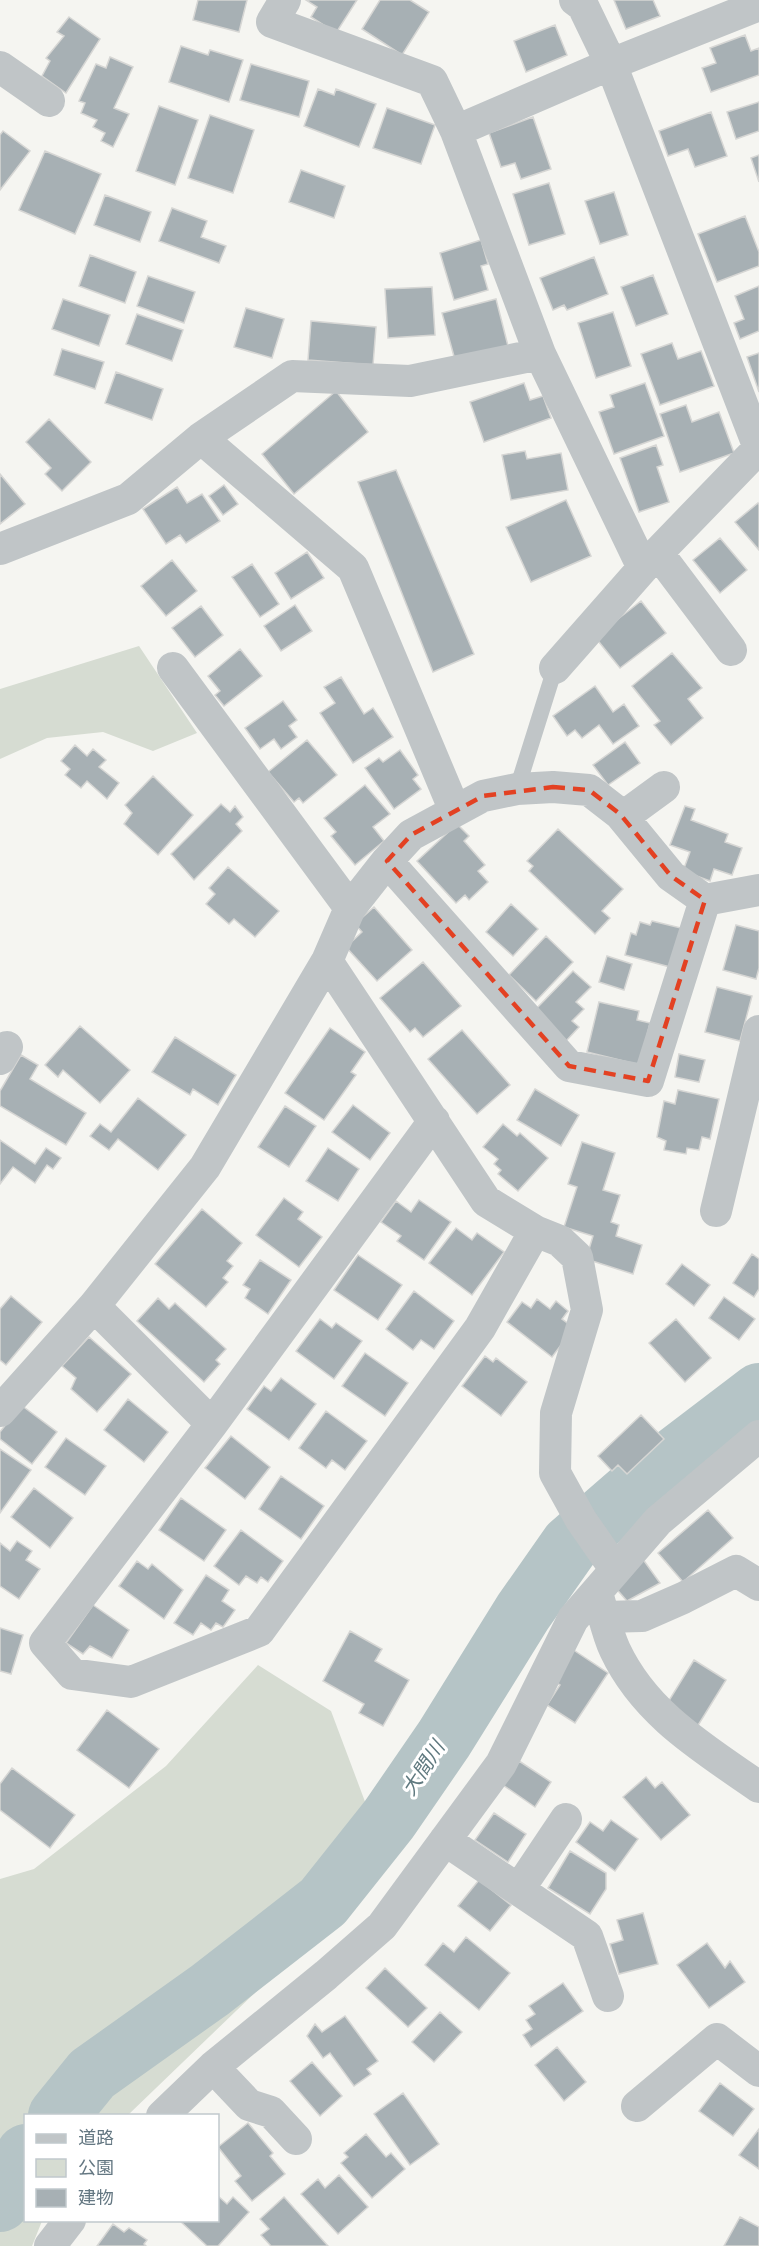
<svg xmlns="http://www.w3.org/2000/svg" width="759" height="2246" font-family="'Alegreya Sans','Noto Sans JP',sans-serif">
<rect width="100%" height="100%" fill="#f5f5f1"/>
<path fill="#d6dcd2" d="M139,646L197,733L153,751L103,732L47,738L0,759V689Z
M258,1665L331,1711L373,1823L372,1880L128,2115L26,2116V2220L42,2221L32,2246H0V1879L34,1869L166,1766Z"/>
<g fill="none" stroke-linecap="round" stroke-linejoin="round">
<path stroke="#b5c4c6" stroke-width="60" d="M58,2116L92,2074L210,1990L323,1902L389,1819L444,1739L523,1612L570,1545L646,1479L759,1393
M0,2202L26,2154"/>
</g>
<path fill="#a7b0b4" stroke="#d6d6d4" stroke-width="1.5" d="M198,0H247L239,32L193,20Z
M306,0H357L336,33L311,17L317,7Z
M380,0H410L429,12L402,55L362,29Z
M614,0H653L660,16L626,29Z
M69,17L100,39L66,93L42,76L50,61L46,58L64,36L57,32Z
M555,25L567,55L526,72L514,41Z
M745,35L751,51L759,48V75L711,92L702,68L716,63L710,48Z
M181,46L208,55L210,50L243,60L229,102L169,82Z
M110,57L133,67L114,108L129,114L113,147L101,141L105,133L93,127L97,120L81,113L85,103L79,101L96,64L106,68Z
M251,64L309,81L299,117L240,100Z
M318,89L334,95L336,89L376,104L359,147L304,126Z
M759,102V131L736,139L727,112Z
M159,106L198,120L175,185L136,171Z
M387,108L435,125L421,164L373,148Z
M711,112L727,156L695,167L688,149L668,156L659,131Z
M210,115L254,130L233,193L188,178Z
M533,117L551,169L521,179L515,163L501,167L489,133Z
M3,131L30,151L0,190V135Z
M45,151L101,174L75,234L19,210Z
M759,155V182L751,158Z
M301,170L345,186L334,218L289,202Z
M549,183L565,234L529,245L513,194Z
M614,192L628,235L600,244L585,201Z
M105,195L151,212L140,242L94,225Z
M172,208L207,221L201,237L226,246L219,263L159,241Z
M745,216L759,252V266L717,282L698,234Z
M481,240L488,264L481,266L488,290L454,300L440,253Z
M90,255L136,272L125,303L79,286Z
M594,257L608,294L567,310L564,305L553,310L540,278Z
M653,275L668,314L636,326L621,287Z
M148,276L195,292L184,323L137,306Z
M759,286V331L740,339L734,323L744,319L735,296Z
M432,287L435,335L388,338L385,289Z
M63,299L110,315L99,346L52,329Z
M496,299L508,346L455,360L442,313Z
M246,308L284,319L272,358L234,347Z
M613,312L631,366L596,378L578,323Z
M137,314L183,330L172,361L126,344Z
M311,321L376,327L373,365L308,360Z
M672,343L678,359L701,351L714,386L660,405L641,354Z
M62,349L104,362L95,389L54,375Z
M759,353V392L747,357Z
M116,372L163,389L152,420L105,403Z
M524,383L530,400L543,396L551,418L484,442L470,402Z
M645,383L664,436L614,454L599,412L614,407L610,395Z
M336,391L368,432L294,494L262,454Z
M686,405L692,422L719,412L734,453L680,472L660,414Z
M49,419L91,462L62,491L45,474L51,468L26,442Z
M656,445L663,465L657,467L669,502L639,512L620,458Z
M525,451L527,459L561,453L568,490L511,500L502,455Z
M396,470L474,654L433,672L358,482Z
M0,474L25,504L0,524Z
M224,485L238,504L223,515L209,496Z
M177,487L187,503L202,494L220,521L186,543L180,535L166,544L143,509Z
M566,500L591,556L531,582L506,527Z
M758,503L759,505V550L735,522Z
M720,538L747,570L720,593L693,560Z
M307,552L324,578L291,599L275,573Z
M172,560L197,591L166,616L141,586Z
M252,564L279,604L260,617L232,577Z
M641,601L666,633L620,668L595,637Z
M295,605L312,631L281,651L264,626Z
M201,606L223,635L195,657L172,628Z
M240,649L262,676L224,706L215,695L220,691L208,676Z
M672,653L702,688L688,699L703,718L671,745L654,725L660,721L632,686Z
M341,677L364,714L373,708L393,737L353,763L320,713L335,703L324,687Z
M595,686L613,712L624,704L639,726L613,744L599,725L582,738L575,730L567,736L553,716Z
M283,701L297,720L289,726L297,737L281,749L274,739L260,749L245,728Z
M307,740L337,775L303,803L299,798L294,802L268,772Z
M625,742L640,763L608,785L593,765Z
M75,745L87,756L93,749L106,760L99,767L119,783L107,799L87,781L81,788L65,775L70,769L61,761Z
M400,750L418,775L413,779L421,789L394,809L365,768L379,758L383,762Z
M153,776L193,815L158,855L124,824L132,813L125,805Z
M365,785L390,814L373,827L384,841L355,865L331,836L336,832L324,818Z
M221,804L230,812L235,806L243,817L236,824L242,831L194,880L171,854Z
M685,806L695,809L691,820L728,834L725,842L742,848L732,875L714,869L710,881L683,871L690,852L670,845Z
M457,824L469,836L464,841L485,865L478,871L488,882L469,900L465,895L456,903L417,861Z
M558,829L623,889L602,911L610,918L595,934L529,871L533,866L527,861Z
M228,867L279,911L255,937L234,919L229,924L206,904L215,894L209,888Z
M511,904L538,929L513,956L486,932Z
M374,907L412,950L377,981L346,947L362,932L355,924Z
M652,921L681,928L670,967L625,955L631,933L636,935L640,922L650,925Z
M736,925L759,931V968L756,979L723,970Z
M546,936L573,962L536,1001L509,975Z
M607,956L632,964L624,990L599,982Z
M423,962L461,1006L423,1037L415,1028L410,1032L380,998Z
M573,971L591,987L576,1002L584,1009L572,1021L579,1027L566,1041L534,1011Z
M717,987L752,996L740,1041L705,1032Z
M599,1002L639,1011L637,1020L650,1023L640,1065L587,1052Z
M80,1026L130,1070L100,1103L63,1070L58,1077L45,1065Z
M330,1028L365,1052L351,1072L356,1075L324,1120L285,1093Z
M462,1030L510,1085L477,1114L428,1059Z
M175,1037L236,1075L218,1105L193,1089L190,1095L152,1072Z
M679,1054L705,1060L699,1082L675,1077Z
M21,1055L38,1065L30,1079L86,1113L66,1145L0,1106V1091Z
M535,1089L579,1115L561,1146L517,1120Z
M678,1090L719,1099L710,1139L702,1137L699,1150L687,1148L686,1154L664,1150L666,1141L657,1137L664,1101L675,1104Z
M138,1098L186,1135L158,1170L118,1139L109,1150L90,1136L100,1124L111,1132Z
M353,1105L390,1133L370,1160L332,1132Z
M285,1106L316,1126L289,1167L258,1147Z
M503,1124L517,1136L520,1133L548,1158L518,1191L498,1174L501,1170L494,1164L498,1159L483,1147Z
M0,1140L35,1164L46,1148L61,1158L53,1169L47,1165L35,1183L13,1167L0,1184Z
M582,1142L615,1153L603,1190L620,1195L611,1222L619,1225L616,1236L642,1245L633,1274L586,1259L593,1236L564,1227L577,1187L568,1184Z
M328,1148L359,1169L338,1201L306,1181Z
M284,1198L303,1212L298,1219L322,1237L299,1267L256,1235Z
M419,1200L451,1222L424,1260L397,1241L401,1236L381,1222L396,1201L411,1212Z
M202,1209L242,1243L227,1261L233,1266L223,1278L228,1282L206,1307L155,1264Z
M456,1228L472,1240L477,1233L504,1252L472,1295L429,1263Z
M752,1254L759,1259V1289L754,1297L733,1283Z
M358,1255L402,1285L378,1320L334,1290Z
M260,1260L291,1280L268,1314L245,1298L250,1289L243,1285Z
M682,1264L710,1285L694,1306L666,1284Z
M414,1291L454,1321L434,1349L421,1340L413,1350L386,1329Z
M11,1296L42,1322L6,1365L0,1360V1309Z
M724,1297L755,1319L739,1340L709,1318Z
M158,1298L169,1309L175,1303L226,1349L216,1360L220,1364L204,1382L137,1321Z
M537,1299L550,1309L556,1301L568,1311L562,1319L574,1328L552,1357L507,1322L522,1302L531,1308Z
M320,1319L332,1328L336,1323L362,1341L334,1379L296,1351Z
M676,1319L711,1358L685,1382L649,1343Z
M89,1337L131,1374L97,1412L71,1389L76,1378L62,1366Z
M365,1353L408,1383L385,1416L342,1386Z
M485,1356L493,1362L496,1358L527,1382L501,1416L462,1386Z
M281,1378L316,1404L289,1440L247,1409L264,1386L271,1391Z
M128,1399L168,1432L144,1462L104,1430Z
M21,1405L57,1432L32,1464L0,1439V1432Z
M326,1411L367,1441L345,1470L332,1460L326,1468L299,1448Z
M641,1415L664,1439L627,1474L618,1465L612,1471L598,1456Z
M231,1436L270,1467L245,1499L205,1468Z
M66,1438L106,1466L85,1495L45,1467Z
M0,1449L31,1470L0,1513Z
M281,1476L324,1506L301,1539L259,1509Z
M34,1488L73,1518L50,1548L11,1517Z
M181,1498L226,1530L204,1561L159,1530Z
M708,1510L733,1538L683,1582L658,1553Z
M241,1530L283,1561L268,1582L261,1577L257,1583L246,1576L239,1585L214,1566Z
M17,1541L32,1551L26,1560L40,1569L19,1599L0,1586V1543L10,1551Z
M642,1558L660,1583L627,1601L613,1585Z
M137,1561L148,1569L152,1564L183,1590L164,1619L119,1586Z
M206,1575L229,1590L222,1601L235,1610L223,1627L216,1623L211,1630L201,1623L193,1635L174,1623Z
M93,1605L129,1630L112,1658L90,1646L83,1654L66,1643Z
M0,1628L23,1635L11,1674L0,1671Z
M350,1631L382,1649L375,1661L409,1680L383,1726L359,1713L364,1704L323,1681Z
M572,1649L608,1673L575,1723L547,1705L560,1685L551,1679Z
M694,1660L726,1680L697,1727L665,1707Z
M107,1710L159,1749L129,1788L77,1750Z
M519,1761L551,1782L535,1807L503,1785Z
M12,1768L75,1815L50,1848L0,1810V1784Z
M646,1777L655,1788L662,1782L690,1815L661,1840L623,1797Z
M494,1813L526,1834L508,1862L475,1840Z
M611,1820L638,1839L615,1871L576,1842L590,1822L603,1831Z
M570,1851L606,1873V1889L590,1914L548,1888Z
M479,1880L511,1905L490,1931L458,1906Z
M643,1913L658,1964L619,1974L610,1944L623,1940L617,1920Z
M466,1937L510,1973L479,2010L425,1965L443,1943L454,1952Z
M707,1943L725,1968L730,1961L745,1982L709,2008L677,1965Z
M385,1968L427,2008L408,2027L366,1988Z
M563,1983L583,2011L531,2047L523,2035L532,2029L526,2020L535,2014L529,2006Z
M440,2012L462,2032L434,2062L412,2042Z
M345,2016L378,2061L367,2069L371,2074L354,2086L330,2053L323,2058L307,2036L315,2024L322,2032Z
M557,2047L586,2082L564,2101L535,2065Z
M312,2062L342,2096L320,2116L290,2081Z
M720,2083L754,2109L733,2136L699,2111Z
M403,2093L439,2144L410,2165L374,2114Z
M248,2123L273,2153L270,2156L285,2174L252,2201L235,2181L241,2176L218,2147Z
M759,2129V2169L739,2155Z
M366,2134L386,2157L391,2153L405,2169L372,2198L341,2163L348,2157L344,2153Z
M339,2175L368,2207L338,2234L301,2194L318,2179L325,2188Z
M218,2196L227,2204L233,2197L249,2212L218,2246H207L179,2220H218Z
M284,2197L328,2246H271L261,2235L269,2229L260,2219Z
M740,2217L759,2227V2246H724Z
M113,2224L124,2232L129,2228L147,2240L144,2244L146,2246H97Z"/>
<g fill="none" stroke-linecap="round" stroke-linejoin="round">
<path stroke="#c0c5c7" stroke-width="16" d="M517,789L555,668"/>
<path stroke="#c0c5c7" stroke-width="32" d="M285,0L272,22L432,81L456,131
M0,67L49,101
M0,549L128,499L201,438
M658,553L731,650
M643,568L540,354L456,131L611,64L759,5
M173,668L350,908
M555,668L643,568L759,448L611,64L583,6L575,0
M455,811L353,568L201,438L292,376L410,381L540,354
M623,817L664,787
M387,861L569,1066L648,1081L705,900
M327,961L486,1201L535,1231L480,1328L259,1631L131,1682L72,1674L45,1643L212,1424L434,1121
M0,1059L7,1047
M716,1211L759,1031
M535,1231L560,1241L577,1257L587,1310L556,1413L555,1473L581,1520L615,1569
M94,1306L212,1424
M0,1411L94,1306L205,1167L327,961L350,908L387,861L411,835L483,796L517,789L553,787L589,790L620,814L671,876L705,900L759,890
M597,1593C603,1612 607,1633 615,1650C645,1714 703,1748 759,1787
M604,1617L642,1616L683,1598L736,1571L759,1585
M445,1840L587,1936L608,1996
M519,1889L566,1819
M213,2067L249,2105L271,2112L296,2139
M637,2106L717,2039L759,2071
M162,2116L213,2067L326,1975L382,1926L501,1764L573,1619L658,1521L759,1436
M50,2246L70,2220"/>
</g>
<path fill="none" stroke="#e34122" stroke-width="4.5" stroke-dasharray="12 8" stroke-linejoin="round" d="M553,787L589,790L620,814L671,876L705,900L648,1081L569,1066L387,861L411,835L483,796Z"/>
<g text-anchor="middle" stroke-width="6" stroke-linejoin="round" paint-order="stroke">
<g font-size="20" font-style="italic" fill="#5f797f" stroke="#fff">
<text transform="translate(423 1768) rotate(-57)" y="7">大間川</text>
</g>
</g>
<rect x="24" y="2114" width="195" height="108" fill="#ffffff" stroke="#c1c9cd" stroke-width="1.5"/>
<rect x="36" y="2134" width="30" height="9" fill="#c0c5c7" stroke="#c1c9cd" stroke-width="1.5"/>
<text x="78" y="2144" font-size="18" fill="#647782">道路</text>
<rect x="36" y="2159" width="30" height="18" fill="#d6dcd2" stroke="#c1c9cd" stroke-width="1.5"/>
<text x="78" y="2174" font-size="18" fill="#647782">公園</text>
<rect x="36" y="2189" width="30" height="18" fill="#a7b0b4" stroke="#c1c9cd" stroke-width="1.5"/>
<text x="78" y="2204" font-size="18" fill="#647782">建物</text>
</svg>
